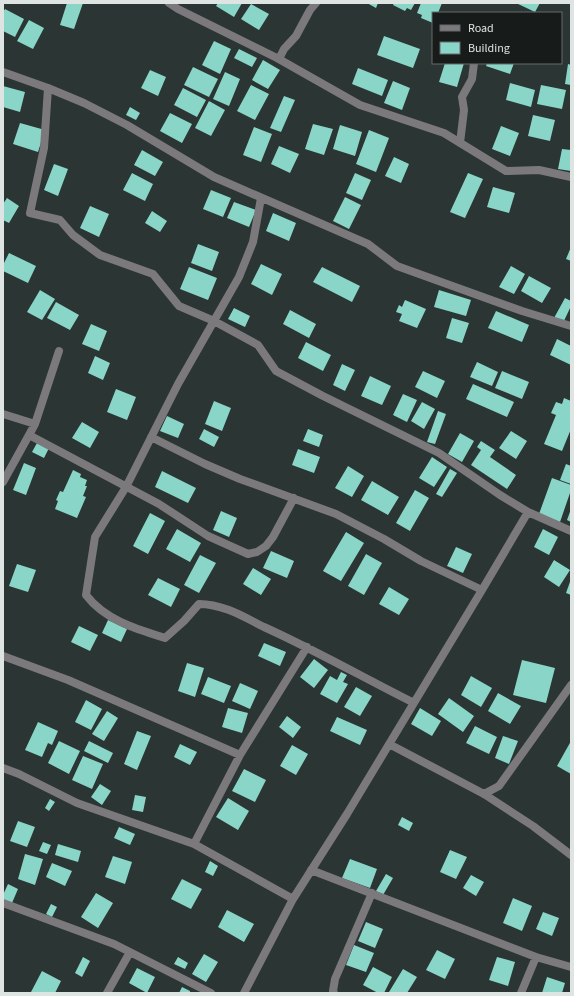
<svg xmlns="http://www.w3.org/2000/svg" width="574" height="996" font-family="'Source Sans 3',sans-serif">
<rect width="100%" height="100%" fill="#2b3533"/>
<path fill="#89d6c8" d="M67,3H83L74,29L60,25Z
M218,3H242L234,17L216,6Z
M367,3H378L376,8Z
M394,3H415L411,10L407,8L405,11L393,5Z
M421,3H442L438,13H433V23L421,18L422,15L417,13Z
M516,3H540L535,12Z
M251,4L269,14L259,30L241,19Z
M5,9L24,19L15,37L3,31V12Z
M29,20L44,28L33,49L17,41Z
M384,36L420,49L413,68L377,55Z
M214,41L231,49L220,74L202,65Z
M239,49L257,58L252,67L234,58Z
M263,60L280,70L268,89L252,80Z
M445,63H464L457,87L439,82Z
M487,63H514L510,74L486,66Z
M568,64L571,65V85L565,84Z
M193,67L218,79L209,97L184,85Z
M358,68L388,80L382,96L352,84Z
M150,70L166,77L158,96L141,88Z
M225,72L240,79L229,106L213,99Z
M393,81L410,88L402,110L384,103Z
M510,83L535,90L531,107L506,100Z
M251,85L269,94L255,120L237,111Z
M541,85L566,90L562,109L537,104Z
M3,86L25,92L20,112L3,107Z
M183,88L206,100L197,117L174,105Z
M284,96L295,100L281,132L270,128Z
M209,101L225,110L211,136L195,128Z
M130,107L140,113L136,120L126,115Z
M170,113L192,124L182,143L160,131Z
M533,115L555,120L550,141L528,136Z
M20,123L45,130L38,152L13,144Z
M313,124L333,129L324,155L305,149Z
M340,125L362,132L355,156L333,149Z
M501,126L519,133L510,156L492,149Z
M254,127L272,134L261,162L243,155Z
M369,130L389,138L376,172L356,164Z
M279,146L299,154L290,173L271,164Z
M562,149L571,150V171L558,169Z
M142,150L163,162L155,176L134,165Z
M394,157L409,164L401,183L385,176Z
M54,164L68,169L58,196L44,190Z
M132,173L153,184L145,201L123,190Z
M355,173L371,180L362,200L346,193Z
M468,173L483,179L465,218L450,212Z
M493,187L515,193L509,213L487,207Z
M211,190L231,198L223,217L203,209Z
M345,197L361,205L349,229L333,221Z
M7,198L19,206L9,223L3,220V204Z
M234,202L256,210L249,227L227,218Z
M90,206L109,214L99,237L80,228Z
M152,211L167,221L160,232L145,223Z
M273,213L296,223L289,241L266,231Z
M198,244L219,252L212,271L191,263Z
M571,247V261L566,259Z
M9,253L36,266L28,283L3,271V265Z
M261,264L282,274L272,295L251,284Z
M511,266L525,274L514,294L499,287Z
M189,267L217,278L208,300L180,289Z
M322,267L360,286L352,302L313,282Z
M529,276L551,288L542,303L521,291Z
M40,290L55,299L42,320L27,312Z
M439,290L471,300L466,316L434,307Z
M565,298L571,301V306L563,323L554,318Z
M405,300L426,309L417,328L399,321L402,314L396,312L399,305L402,307Z
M56,302L79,315L70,330L47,318Z
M234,308L250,316L245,327L228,319Z
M290,310L316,324L309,338L283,324Z
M496,311L529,325L522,342L488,328Z
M452,318L469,323L462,343L446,338Z
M91,324L107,331L99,351L82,344Z
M557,339L571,346V365L550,355Z
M306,342L331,355L323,371L298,358Z
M95,356L110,363L103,380L88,373Z
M477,362L498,372L492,386L470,377Z
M342,364L355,370L345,391L333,385Z
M423,371L445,381L437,398L415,387Z
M502,371L529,382L522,399L495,388Z
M370,376L391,386L382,405L361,396Z
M473,384L514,402L507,417L466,399Z
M116,389L136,397L127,420L107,412Z
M403,394L417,400L407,422L393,415Z
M564,398L571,401V429L562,451L544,444L556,415L551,413L556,402L562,404Z
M214,401L231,408L222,431L205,424Z
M422,402L435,409L424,429L411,421Z
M438,411L446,414L435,444L427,442Z
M167,416L184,424L178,438L160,431Z
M82,422L99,432L90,448L72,438Z
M204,429L219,437L214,447L199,439Z
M308,429L323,435L319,447L303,441Z
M511,431L527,441L516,459L499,448Z
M460,433L474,441L462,462L448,454Z
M481,441L495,450L490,457L516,475L507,489L471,465L481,450L477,447Z
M37,443L49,448L44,458L32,452Z
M298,449L320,457L314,473L292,465Z
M432,457L447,467L434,487L419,478Z
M24,463L36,468L26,495L13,490Z
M566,464L571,466V484L560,480Z
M348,466L364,476L352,497L335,488Z
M450,469L457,473L442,497L436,494Z
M73,470L81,474L80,477L87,480L85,486H87L83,496L86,497L77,518L55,509L58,501L56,500L60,491L63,492Z
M162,471L196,488L188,503L155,487Z
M552,478L571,485V493H570L560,522L539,514Z
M372,481L399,497L388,515L361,500Z
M415,490L429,498L410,531L396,523Z
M571,509V522L567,520Z
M221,511L237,518L229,537L213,530Z
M150,513L165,521L148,554L133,546Z
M177,529L201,543L190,562L166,549Z
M543,529L558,537L549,555L534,547Z
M346,532L364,543L341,581L323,571Z
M456,547L472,554L463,573L447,566Z
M271,551L294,561L287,578L263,568Z
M366,554L382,563L364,595L348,586Z
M200,555L216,563L199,593L184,585Z
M554,560L570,570L559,587L544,577Z
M17,564L36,570L28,592L9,586Z
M253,568L271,579L261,595L243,584Z
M158,578L180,589L171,607L148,595Z
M571,579V595L566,593Z
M389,587L409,599L399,615L379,604Z
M108,620L127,629L121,642L102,633Z
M79,626L98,635L90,651L71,642Z
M264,643L286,652L280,666L258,656Z
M314,659L328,670L314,688L300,677Z
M522,660L555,668L546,703L513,695Z
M187,663L204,668L195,697L178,691Z
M341,672L347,675L343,682L348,684L337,703L320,694L330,676L337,680Z
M471,676L492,688L481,707L461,695Z
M208,677L231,686L224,703L201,694Z
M240,683L258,691L250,709L232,701Z
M356,687L372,696L360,716L344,707Z
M498,693L521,706L510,724L488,711Z
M449,698L474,716L463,732L438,714Z
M86,700L102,709L91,730L75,722Z
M228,708L248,713L242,733L222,727Z
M420,708L441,721L432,736L411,724Z
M107,711L118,718L104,741L92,734Z
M287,716L301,727L293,738L279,727Z
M337,717L367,730L360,745L330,731Z
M38,722L58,731L52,745L48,743L42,757L25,750Z
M475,726L497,737L489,754L466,743Z
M137,731L151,736L137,770L124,764Z
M503,736L518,741L509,764L495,758Z
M59,741L80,751L69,774L48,763Z
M89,741L113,753L108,763L84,751Z
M571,741V774L557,766Z
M180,744L197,752L190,765L174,757Z
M292,745L308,754L296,775L280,766Z
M83,756L103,764L92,789L72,780Z
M244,769L266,780L255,802L232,791Z
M100,784L111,791L102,805L91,797Z
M135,795L146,797L143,812L132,810Z
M228,798L249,811L238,830L216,817Z
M50,799L55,802L49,811L45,808Z
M402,817L413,823L409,831L398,825Z
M18,821L35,827L27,847L10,841Z
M119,827L135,834L130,845L114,838Z
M43,842L51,845L47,854L39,851Z
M58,844L81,851L78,862L55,855Z
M450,850L467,857L456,879L440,872Z
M25,854L43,859L35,885L18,879Z
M113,856L132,862L125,884L105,877Z
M350,859L377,869L370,888L342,878Z
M210,861L218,866L213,876L205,872Z
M52,863L72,871L65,886L46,877Z
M386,874L393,878L383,895L376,891Z
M471,875L484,882L476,896L463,888Z
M182,879L202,889L191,909L171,899Z
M8,884L18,889L12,903L3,900V895Z
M96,893L113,903L98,928L81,917Z
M513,898L532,906L522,931L503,923Z
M51,904L57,907L52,917L46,914Z
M227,910L254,924L244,942L218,927Z
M543,912L559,918L552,936L536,929Z
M366,922L383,929L375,948L358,941Z
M354,945L374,953L366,972L346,965Z
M437,950L455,959L445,979L426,970Z
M204,954L218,962L206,982L192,974Z
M83,957L90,961L82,977L75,973Z
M178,957L188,963L185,969L174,964Z
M497,957L515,962L508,986L489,980Z
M373,967L392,977L384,993H378L363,985Z
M137,968L155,977L147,993L129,983Z
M403,969L417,977L407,993H391L389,992Z
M42,971L61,981L55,993L31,992Z
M547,977L565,983L562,993H542Z
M182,987L190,991V993H179Z"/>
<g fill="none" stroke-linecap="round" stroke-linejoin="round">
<path stroke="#7c797c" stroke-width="8" d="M169,3L178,9L277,58L360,105L444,133L506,171L539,170L571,177
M279,59L284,49L296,36L310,10L316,3
M3,72L48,88L84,103L127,125L214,177L368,244L397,266L522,311L571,326
M48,88L44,148L30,213L60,220L73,235L100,255L153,274L179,306L214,321L258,345L276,371L323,396L439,453L500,495L528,512L571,531
M460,143L464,110L462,97L472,79L474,63
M261,198L253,242L239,277L178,384L126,487L95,537L86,595C105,620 136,629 165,638L184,621L199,604C223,604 244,617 264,627C315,650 364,678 414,703
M59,351L35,424L29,435L159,504L208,536L248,554L257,552L266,546L273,537L294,498
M3,414L35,424
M151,437L205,464L240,479L336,514L384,539L421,561L482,590
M3,482L29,435
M3,656L68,680L240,755
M389,744L484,794L533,826L571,855
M3,768L19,774L77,803L194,844L293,899
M484,794L499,786L571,685
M194,844L240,755L307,647
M311,870L536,957L571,967
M3,903L114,944L211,993
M107,993L130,952
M244,993L293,899L347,814L482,590L528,512
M334,993L333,991L335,979L372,893
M521,993L536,957"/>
</g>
<rect width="574" height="996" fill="none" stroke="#dde4e2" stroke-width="8"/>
<rect x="432" y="12" width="130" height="52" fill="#171b1a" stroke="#666b6a"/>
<rect x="440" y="25" width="20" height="6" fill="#7c797c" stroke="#666b6a"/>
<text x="468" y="32" font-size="12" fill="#dde4e2">Road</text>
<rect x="440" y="42" width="20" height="12" fill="#89d6c8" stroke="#666b6a"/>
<text x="468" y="52" font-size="12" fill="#dde4e2">Building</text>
</svg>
